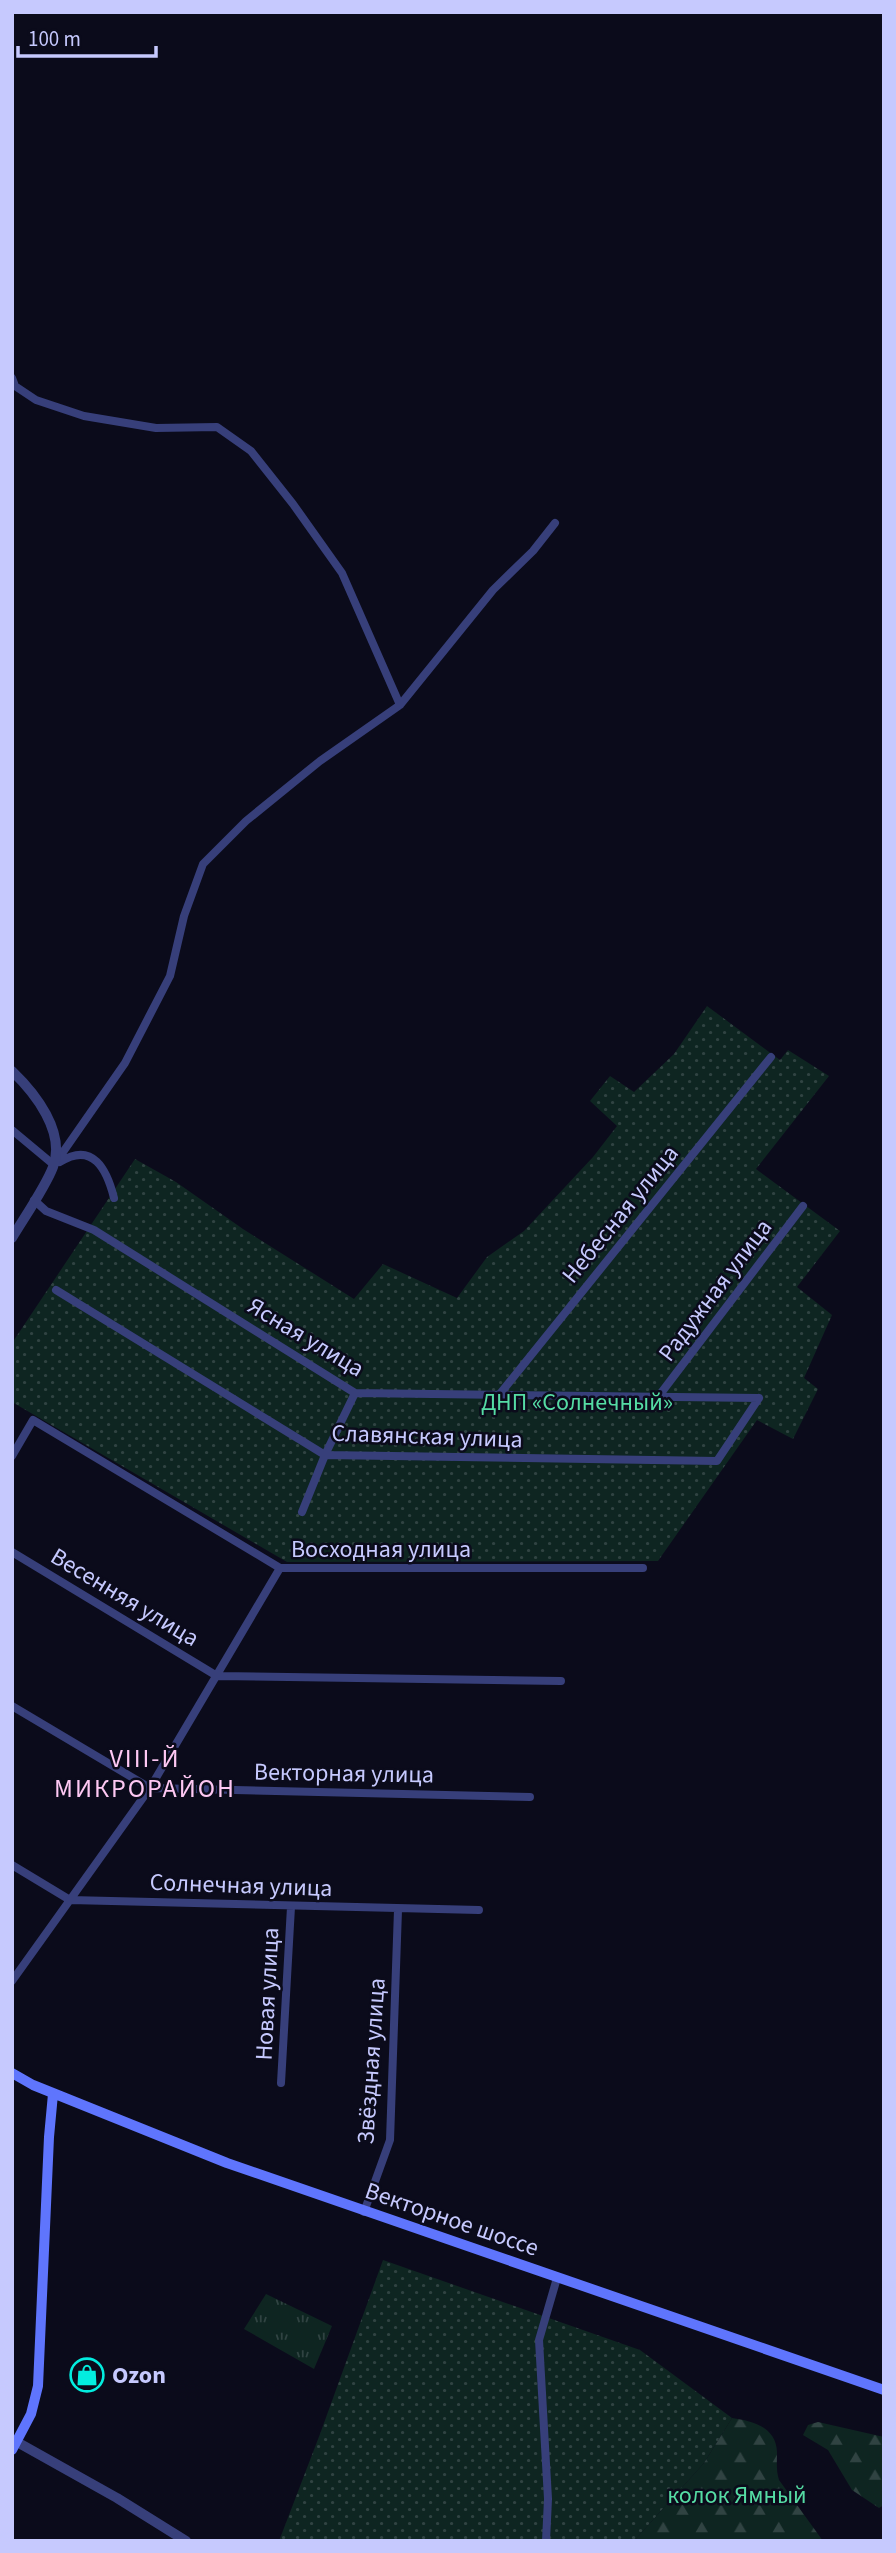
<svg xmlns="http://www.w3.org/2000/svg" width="896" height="2553" font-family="'Source Sans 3',sans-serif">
<defs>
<pattern id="grass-dots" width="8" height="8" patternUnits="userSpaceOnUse" patternTransform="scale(1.75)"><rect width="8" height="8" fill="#0e2521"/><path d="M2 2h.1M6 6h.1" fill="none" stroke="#304342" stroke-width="1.8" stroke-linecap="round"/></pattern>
<pattern id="forest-firs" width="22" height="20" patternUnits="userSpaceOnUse" patternTransform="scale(1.75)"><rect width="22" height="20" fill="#0e2521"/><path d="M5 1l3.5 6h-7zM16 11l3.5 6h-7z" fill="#304342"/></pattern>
<pattern id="park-tufts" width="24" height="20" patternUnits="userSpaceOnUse" patternTransform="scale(1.75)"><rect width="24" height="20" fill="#0e2521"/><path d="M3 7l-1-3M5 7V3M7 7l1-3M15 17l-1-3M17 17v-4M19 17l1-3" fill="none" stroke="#304342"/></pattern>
</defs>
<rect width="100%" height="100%" fill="#0b0b1b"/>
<path fill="url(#grass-dots)" d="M707,1006L780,1060L788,1050L829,1076L756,1169L840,1231L797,1287L832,1315L804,1378L818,1389L793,1439L757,1420L658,1561L287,1562L12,1402V1343L135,1159L176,1182L243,1229L354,1299L383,1264L457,1298L487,1257L524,1231L593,1157L617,1126L590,1101L610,1076L634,1092L674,1054Z
M383,2260L640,2350L732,2418L704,2463L634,2541H279L320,2434Z"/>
<path fill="url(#forest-firs)" d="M732,2418C753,2421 776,2427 777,2452C777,2462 776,2471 779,2480L823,2541H634L704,2463Z
M818,2422L884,2437V2505L879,2508L852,2490L828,2450L803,2435L808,2425Z"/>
<path fill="url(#park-tufts)" d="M266,2294L332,2326L314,2369L244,2329Z"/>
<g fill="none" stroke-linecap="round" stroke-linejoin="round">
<path stroke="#373f7a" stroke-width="8" d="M12,378L15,386L36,400L84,416L156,428L217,427L251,451L293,504L342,573L400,705
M12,1130L54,1165
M60,1162C93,1141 107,1170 114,1198
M54,1165L125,1063L170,976L184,916L203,864L246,821L320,761L400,705L493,590L533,551L555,523
M34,1200L46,1211L94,1230L355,1393L759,1398
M56,1290L325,1455L717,1461L759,1398
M499,1395L771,1057
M658,1397L803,1206
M12,1456L33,1420L280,1568H643
M302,1512L325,1455L355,1393
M12,1552L217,1676L561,1681
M12,1706L150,1788L530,1797
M12,1865L70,1900L479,1910
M12,1981L150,1788L280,1568
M281,2083L291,1907
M364,2212L390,2140L398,1910
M546,2541L548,2499L539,2340L557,2278"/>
<path stroke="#373f7a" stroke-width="10" d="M12,1071C35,1093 66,1132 53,1167C46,1186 24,1218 12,1238
M17,2442L117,2498L186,2541"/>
<path stroke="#5f75fd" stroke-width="10" d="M12,2073L33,2085L227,2163L884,2390
M12,2450L31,2414L38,2386L49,2137L53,2094"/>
</g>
<defs>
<symbol id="shop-ring" viewBox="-11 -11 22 22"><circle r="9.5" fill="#0b0b1b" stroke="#03eddf" stroke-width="1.5"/><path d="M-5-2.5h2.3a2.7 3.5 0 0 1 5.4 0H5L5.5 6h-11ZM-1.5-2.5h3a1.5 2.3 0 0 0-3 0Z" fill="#03eddf"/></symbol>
</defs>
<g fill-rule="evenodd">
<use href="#shop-ring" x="68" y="2356" width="38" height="38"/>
</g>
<g text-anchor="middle" stroke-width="5" stroke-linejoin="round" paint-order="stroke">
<g font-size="24" fill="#c6c9fe" stroke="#0b0b1b">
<text transform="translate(620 1214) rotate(-51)" y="8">Небесная улица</text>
<text transform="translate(715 1290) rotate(-53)" y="8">Радужная улица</text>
<text transform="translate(306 1337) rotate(31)" y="8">Ясная улица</text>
<text transform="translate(427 1436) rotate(2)" y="8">Славянская улица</text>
<text x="381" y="1557">Восходная улица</text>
<text transform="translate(125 1597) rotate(31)" y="8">Весенняя улица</text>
<text transform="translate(344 1773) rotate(1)" y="8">Векторная улица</text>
<text transform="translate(241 1885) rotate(2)" y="8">Солнечная улица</text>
<text transform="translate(267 1994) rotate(-87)" y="8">Новая улица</text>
<text transform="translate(371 2061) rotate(-86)" y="8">Звёздная улица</text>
<text transform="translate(452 2219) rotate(19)" y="8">Векторное шоссе</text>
</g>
<g font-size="24" fill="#55dca4" stroke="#0b0b1b">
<text x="577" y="1410">ДНП «Солнечный»</text>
<text x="737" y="2503">колок Ямный</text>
</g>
<g font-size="24" font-weight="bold" fill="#c6c9fe" stroke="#0b0b1b" text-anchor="start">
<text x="112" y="2383">Ozon</text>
</g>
<g font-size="26" letter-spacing="2" fill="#fec8f3" stroke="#0b0b1b">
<text x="145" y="1767">VIII-Й<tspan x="145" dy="30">МИКРОРАЙОН</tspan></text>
</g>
</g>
<rect width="896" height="2553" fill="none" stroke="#c6c9fe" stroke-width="28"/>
<path d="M18 46v10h138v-10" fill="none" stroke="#c6c9fe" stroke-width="3.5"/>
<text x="28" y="46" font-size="21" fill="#c6c9fe" stroke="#0b0b1b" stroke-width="5" paint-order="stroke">100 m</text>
</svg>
